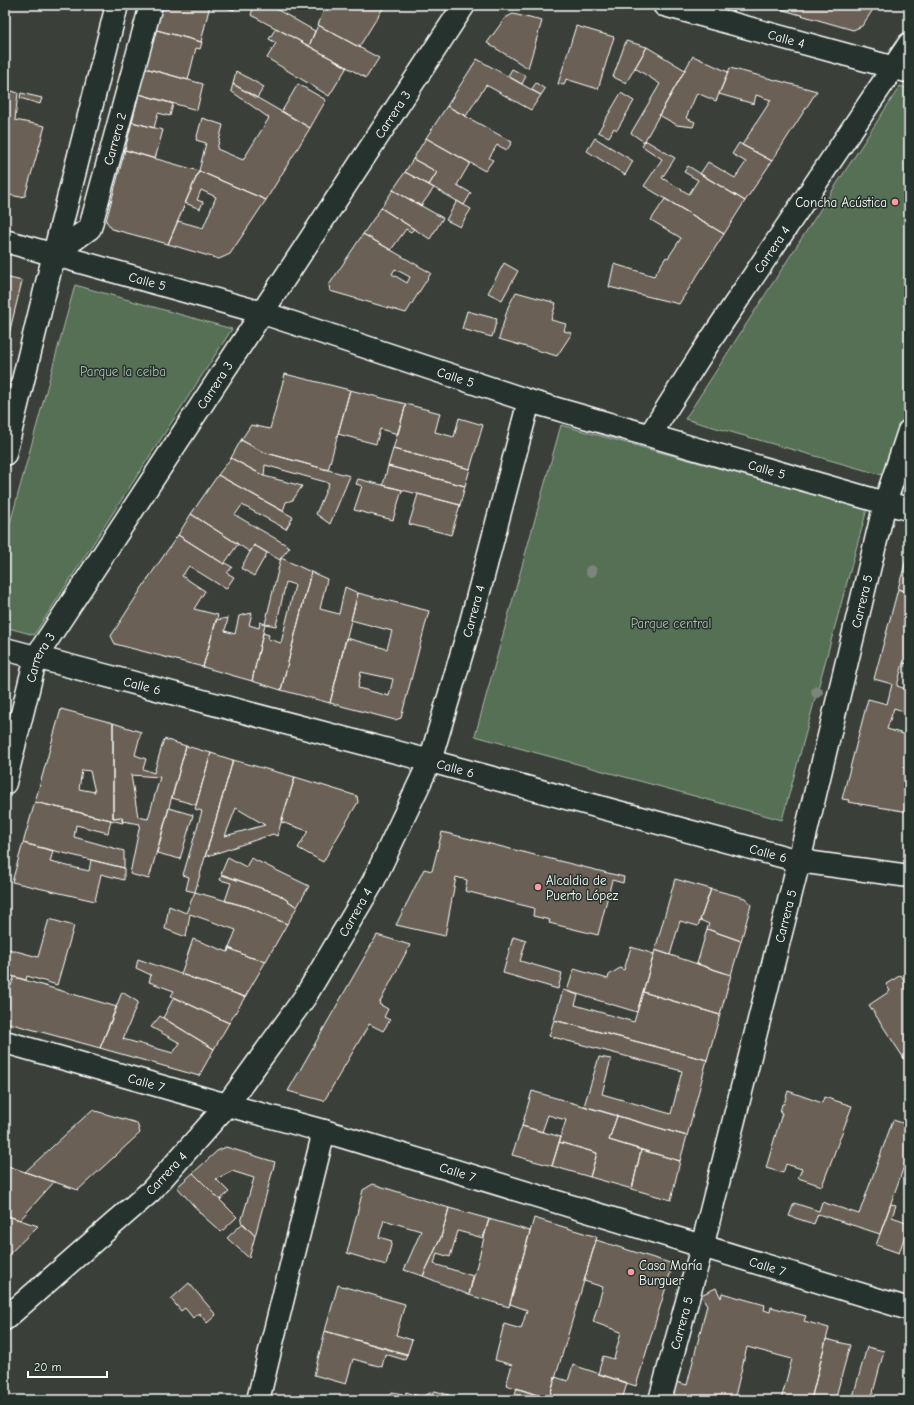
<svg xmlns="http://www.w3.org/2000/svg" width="914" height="1405" font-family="'Comic Neue',sans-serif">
<rect width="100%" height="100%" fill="#3a4039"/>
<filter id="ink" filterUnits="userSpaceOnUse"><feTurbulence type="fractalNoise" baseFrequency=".025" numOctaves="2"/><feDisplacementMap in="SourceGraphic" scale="8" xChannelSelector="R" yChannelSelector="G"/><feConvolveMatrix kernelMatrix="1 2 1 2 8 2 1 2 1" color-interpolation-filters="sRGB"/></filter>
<g filter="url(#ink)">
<path fill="#546f55" stroke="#aab7aa" d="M900,86L909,89V405L889,477L685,419Z
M75,285L232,329L34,635L5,627V542Z
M561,425L867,509L782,820L475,736Z"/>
<path fill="#6a6054" stroke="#fff" fill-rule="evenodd" d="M61,5H78L77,9Z
M159,5H210L201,42L153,29Z
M216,5H235L234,10Z
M254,5H269L315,31L309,46L251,15Z
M326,5H385L359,47L318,25Z
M766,5H876L862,26L853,30Z
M513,14L542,21L528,68L487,43L505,18Z
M318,25L379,58L366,78L309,46Z
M576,26L614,37L598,89L566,79L564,85L558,84Z
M276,28L347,67L329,96L267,58L276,43L269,39Z
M153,29L202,42L200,49L196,48L188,80L145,68Z
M626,41L647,47L626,83L613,77Z
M647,47L685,70L644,142L631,133L660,84L635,68Z
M693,56L728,72L716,101L697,93L686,118L695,122L693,127L677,125L659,115Z
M477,59L541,95L531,110L486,85L466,116L447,106Z
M145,68L203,84L197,110L139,94Z
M730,68L817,91L772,161L742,145L771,100L756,95L754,104L719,94Z
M512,69L526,76L522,84L508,76Z
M236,71L264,87L257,98L233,84Z
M536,83L545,89L541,95L531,90Z
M233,84L310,128L266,200L199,171L206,143L196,140L202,118L223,125L217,149L243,160L269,118L231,91Z
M298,84L326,100L310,128L282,111Z
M6,89L18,93L15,120L45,126L25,196L20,197L5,194V99Z
M21,93L42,98L40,104L20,98Z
M621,93L634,101L617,130L614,128L609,137L598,132Z
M139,94L173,104L170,116L158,113L154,128L132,122Z
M447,106L512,142L507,150L497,145L489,158L493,160L485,171L426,138Z
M132,122L163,130L155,159L125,150Z
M426,138L470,163L457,185L471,193L464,205L429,185L437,172L413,159Z
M595,138L633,161L625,175L587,151Z
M645,140L675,158L662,178L689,194L698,180L684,172L688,166L745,201L724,234L644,186L662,159L642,146Z
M739,143L772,161L745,201L700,174L708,162L735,178L746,162L732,154Z
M125,150L199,171L168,244L112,229L106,221Z
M413,159L437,172L429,185L405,172Z
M199,171L266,200L230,254L219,259L168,244L178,221L203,228L216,197L201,190L197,200L203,202L200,209L185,203Z
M405,172L434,188L421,206L393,190Z
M393,190L443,218L430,239L381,208Z
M665,199L724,234L679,304L609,287L614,264L654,276L666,257L668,258L681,238L651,220Z
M457,201L471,209L460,227L446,220Z
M381,208L414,229L411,232L406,229L391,250L363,234Z
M363,234L431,273L406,313L330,291L329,285ZM395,269L410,277L407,283L392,274Z
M504,263L518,271L502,300L488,293Z
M5,277L22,281L5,350Z
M516,292L556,303L551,320L566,324L564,331L572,333L557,356L499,339L508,307Z
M467,311L497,319L492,337L462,329Z
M285,374L350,390L328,470L263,452L241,440L251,425L270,429Z
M350,390L406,404L398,434L380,429L376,444L338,434Z
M406,404L440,413L435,432L454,437L459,418L483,425L470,469L393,449Z
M241,440L263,452L350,476L330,524L316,514L329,483L265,465L264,476L231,458Z
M393,449L470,469L465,486L388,466Z
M231,458L264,476L302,486L293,500L286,502L283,511L218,475Z
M388,466L465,486L460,505L383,485Z
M218,475L293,517L286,529L242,505L235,515L290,547L281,558L280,560L254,545L250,552L191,514Z
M358,479L402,490L393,520L354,510L362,486L356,484Z
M418,494L460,505L451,535L409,524Z
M191,514L238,544L224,564L178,535Z
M178,535L224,564L225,563L232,567L227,573L234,577L226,589L189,566L182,576L205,591L194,609L218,615L203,667L115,644L111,636L147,580Z
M254,545L267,553L254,576L241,568Z
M909,549V593L898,589Z
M281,558L311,572L281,690L252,681L263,633L269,635L268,639L281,643L295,585L286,582L276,626L265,624Z
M311,572L327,579L320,609L339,614L345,587L358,593L330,703L281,690Z
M898,589L909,593V664L903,663L897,686L909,690V713L894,708L887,729L907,735L909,728V812L848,802L849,800L842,799L868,699L887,704L892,684L874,679Z
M358,593L429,611L401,718L395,720L330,703L346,638L387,649L392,631L351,620ZM361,672L393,679L389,696L358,688Z
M252,613L249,625L259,628L260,622L265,624L252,681L203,667L216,620L228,618L225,631L235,634L239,616Z
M61,709L113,723V818L122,817L123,823L35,802ZM82,770L90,771L95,792L79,789Z
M113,723L141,732L135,755L146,759L143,769L154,773L164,739L186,746L149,879L130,874L140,824L122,821V817L113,818ZM131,775L160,777L148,819L138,817Z
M186,746L211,753L196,805L172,798Z
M211,753L233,760L195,892L186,890L189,877L183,875L202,811L195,809Z
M233,760L295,777L277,836L273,834L205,857ZM236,808L265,825L225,836Z
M295,777L357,796L358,802L323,862L298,848L308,831L281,822Z
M35,802L111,820L108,833L76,825L74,837L124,851V868L23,843Z
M169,808L193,815L180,859L157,853Z
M442,832L547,858L624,877L623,883L612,880L598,935L549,923L550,920L533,916L534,908L465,891L467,880L456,877L445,936L396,925L424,869L432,871Z
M23,843L53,851L50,862L89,871L91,860L124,868V880L101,874L95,901L12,882Z
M228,857L246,867L251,858L309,886L297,907L278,894L221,874Z
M222,875L278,894L297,907L287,924L248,907L225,901L231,883L220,880Z
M675,879L711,889L698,926L680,921L670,955L655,950Z
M711,889L745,898L751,905L741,941L707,929L709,924L700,920Z
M195,892L248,907L287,924L266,961L249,957L229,948L236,930L190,914L186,937L165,929L169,906L186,913Z
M49,919L74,926L57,985L27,976L26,980L5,974V948L38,957Z
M707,929L741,941L731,975L697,964Z
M377,935L410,945L379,1004L388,1009L384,1017L390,1020L383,1031L369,1024L368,1026L324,1101L288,1091Z
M513,937L526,941L520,961L562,973L558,989L503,973Z
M193,939L228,952L229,948L249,957L266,961L245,997L181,974Z
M631,947L654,954L637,1012L567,991L574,969L608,979L609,975L620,968L624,970Z
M655,950L731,975L720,1015L643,992Z
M138,959L181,974L245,997L229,1023L171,996L174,991L149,982L151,975L136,968Z
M901,975L905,982L909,979V1066L869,1005L890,991L886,984Z
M14,977L117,1007L100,1048L5,1022V984L11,986Z
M563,990L578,995L575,1005L634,1022L643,992L720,1015L707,1060L554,1020Z
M122,992L138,1002L123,1039L173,1053L180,1043L151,1027L160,1016L214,1049L199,1076L100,1048Z
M174,997L229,1023L214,1049L163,1018Z
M554,1020L707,1060L687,1136L584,1106L599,1057L611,1059L602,1094L671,1114L682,1071L549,1036Z
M532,1091L617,1116L609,1140L641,1150L632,1189L590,1177L597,1153L559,1142L566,1120L548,1115L542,1132L522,1126Z
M788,1091L822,1103L824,1097L852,1106L822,1186L798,1178L802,1169L786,1164L783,1173L766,1168L782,1113L780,1112L782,1104H784Z
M92,1110L137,1123L140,1133L78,1190L25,1172Z
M617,1116L687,1136L680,1161L609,1140Z
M893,1120L909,1125V1152L880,1234L818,1214L814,1224L789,1216L794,1203L819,1211L822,1202L859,1214Z
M522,1126L561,1137L552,1166L512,1155Z
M559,1142L597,1153L590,1177L552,1166Z
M226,1147L275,1162L255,1236L241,1222L254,1178L232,1171L216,1179L229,1192L220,1200L193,1173L217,1151Z
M641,1150L680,1161L671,1200L632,1189Z
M5,1165L54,1182L20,1220L5,1215Z
M193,1173L237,1217L221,1232L202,1215L177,1187Z
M373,1184L449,1208L441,1237L423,1276L404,1270L421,1231L384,1220L379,1237L392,1241L386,1265L347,1253L363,1190Z
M891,1204L896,1205L892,1217L909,1223L899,1253L876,1245Z
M449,1208L489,1219L483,1238L458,1231L450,1257L437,1253L434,1264L473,1276L469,1295L423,1276L441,1237Z
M5,1215L38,1226L7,1256L5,1255Z
M534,1218L597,1237L549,1399L506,1385L512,1365L495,1360L504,1324L521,1329L527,1310L510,1304Z
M489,1219L530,1231L509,1307L469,1295Z
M243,1223L255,1236L249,1258L227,1238Z
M596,1240L673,1264L636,1386L598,1374L603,1356L614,1359L621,1332L593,1322L603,1287L584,1281Z
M189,1283L216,1315L207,1323L199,1313L193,1318L185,1308L181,1311L171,1299Z
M338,1285L405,1304L396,1335L412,1340L407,1355L325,1331Z
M716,1288L721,1298L722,1293L765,1305L764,1310L770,1312L771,1307L806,1316L804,1321L829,1328L811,1400H781L792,1359L747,1347L734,1400H684V1398L673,1395L676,1382L687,1385L707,1305L701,1295Z
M325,1331L407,1354L405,1360L385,1354L382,1367L353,1359L346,1384L314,1375Z
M826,1339L850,1345L835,1400H811Z
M867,1347L884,1351L871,1400H852Z
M573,1365L627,1383L622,1400L549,1399L555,1377L568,1381Z
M517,1388L549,1399V1400H513Z
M435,1391L449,1395L451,1398V1400H404L406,1392L421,1397Z
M392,1392L403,1394L402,1400H389Z"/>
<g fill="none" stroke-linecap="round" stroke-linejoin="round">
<defs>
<g id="street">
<path id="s1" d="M664,5L906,71"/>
<path id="s2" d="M5,241L263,313L529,401"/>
<path id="s3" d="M54,254L90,228L151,5"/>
<path id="s4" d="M650,435L704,350L909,44"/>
<path d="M5,454L54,254L117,5"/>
<path id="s5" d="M5,649L430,761L373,882L305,997L227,1105L151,1191L5,1319"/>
<path id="s6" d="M5,783L36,657L464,5"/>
<path id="s7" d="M5,1042L227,1105L324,1131L909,1309"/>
<path d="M258,1400L324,1131"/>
</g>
<g id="secondary">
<path id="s8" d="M909,509L885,503L529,401L471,622L430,761L799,861L909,876"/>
<path id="s9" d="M660,1400L702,1247L799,861L885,503L909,431"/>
</g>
</defs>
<use href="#street" stroke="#fff" stroke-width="25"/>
<use href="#secondary" stroke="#fff" stroke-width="25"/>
<use href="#street" stroke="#26332d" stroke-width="22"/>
<use href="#secondary" stroke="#26332d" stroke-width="22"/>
</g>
<g fill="#7c857c">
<circle cx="591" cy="571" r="6"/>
<circle cx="817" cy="692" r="6"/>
</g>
</g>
<g fill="#ff9aa2" stroke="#26332d" stroke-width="1.5">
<circle cx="895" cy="202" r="4"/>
<circle cx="538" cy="887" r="4"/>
<circle cx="631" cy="1272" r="4"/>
</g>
<g text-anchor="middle" stroke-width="3" stroke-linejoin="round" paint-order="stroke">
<g font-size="13" fill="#fff" stroke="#26332d">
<text dy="5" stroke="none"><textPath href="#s1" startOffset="127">Calle 4</textPath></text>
<text dy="5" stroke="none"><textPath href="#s6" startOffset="779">Carrera 3</textPath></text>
<text dy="5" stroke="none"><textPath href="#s3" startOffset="137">Carrera 2</textPath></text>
<text dy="5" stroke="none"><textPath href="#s4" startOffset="222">Carrera 4</textPath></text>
<text dy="5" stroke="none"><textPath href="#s2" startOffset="148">Calle 5</textPath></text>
<text dy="5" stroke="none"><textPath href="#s2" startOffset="471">Calle 5</textPath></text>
<text dy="5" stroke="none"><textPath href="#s6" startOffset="455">Carrera 3</textPath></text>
<text transform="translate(767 469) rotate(16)" y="5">Calle 5</text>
<text dy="5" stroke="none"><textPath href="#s9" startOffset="824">Carrera 5</textPath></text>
<text transform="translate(473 611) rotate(-75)" y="5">Carrera 4</text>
<text dy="5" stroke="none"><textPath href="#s6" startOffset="131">Carrera 3</textPath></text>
<text dy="5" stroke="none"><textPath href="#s5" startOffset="142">Calle 6</textPath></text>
<text dy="5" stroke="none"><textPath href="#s8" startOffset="795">Calle 6</textPath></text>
<text dy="5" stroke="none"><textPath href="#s8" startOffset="1119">Calle 6</textPath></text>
<text transform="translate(355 912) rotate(-60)" y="5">Carrera 4</text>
<text dy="5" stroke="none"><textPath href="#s9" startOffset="500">Carrera 5</textPath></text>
<text dy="5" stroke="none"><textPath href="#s7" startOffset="147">Calle 7</textPath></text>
<text dy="5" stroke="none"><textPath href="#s7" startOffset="471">Calle 7</textPath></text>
<text transform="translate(166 1173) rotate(-47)" y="5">Carrera 4</text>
<text dy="5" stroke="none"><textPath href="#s7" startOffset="795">Calle 7</textPath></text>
<text dy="5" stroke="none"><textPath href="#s9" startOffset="80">Carrera 5</textPath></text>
</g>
<g font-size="13" fill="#fff" stroke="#26332d" text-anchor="start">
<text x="887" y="207" text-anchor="end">Concha Acústica</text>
<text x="546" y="885">Alcaldia de<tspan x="546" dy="15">Puerto López</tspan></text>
<text x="639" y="1270">Casa María<tspan x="639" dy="15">Burguer</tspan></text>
</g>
<g font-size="13" fill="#b2beb2" stroke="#26332d">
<text x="123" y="376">Parque la ceiba</text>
<text x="671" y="628">Parque central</text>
</g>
</g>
<rect width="914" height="1405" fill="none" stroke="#26332d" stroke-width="20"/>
<rect x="10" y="10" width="894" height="1385" fill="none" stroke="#fff" stroke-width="1.5" filter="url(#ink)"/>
<path d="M28 1371v6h79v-6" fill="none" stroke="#ffffff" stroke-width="2"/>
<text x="34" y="1371" font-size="12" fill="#ffffff" stroke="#26332d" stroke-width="3" paint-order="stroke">20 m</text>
</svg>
